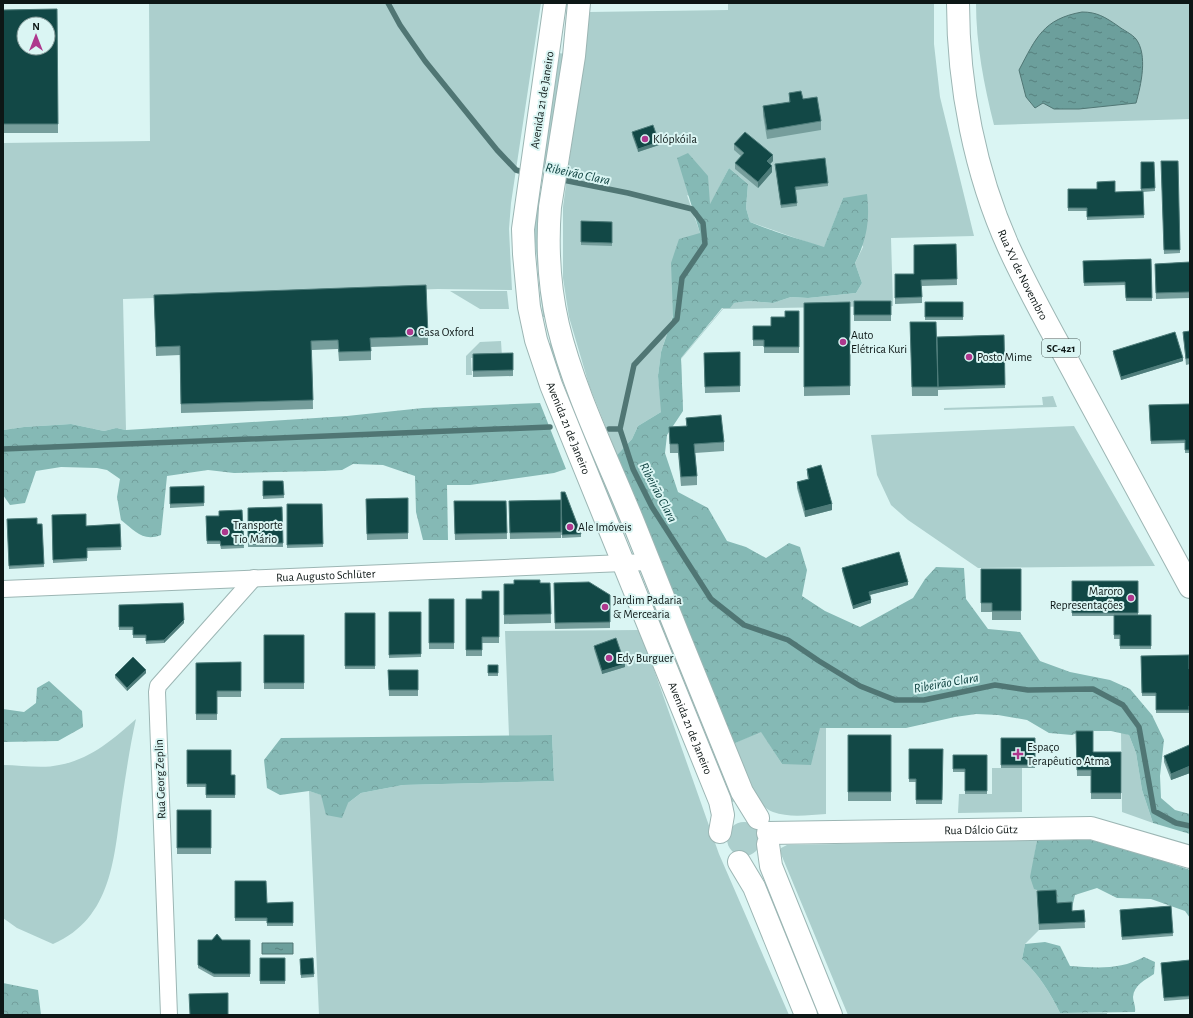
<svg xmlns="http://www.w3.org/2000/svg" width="1193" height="1018" font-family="'Alegreya Sans',sans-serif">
<defs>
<pattern id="forest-crowns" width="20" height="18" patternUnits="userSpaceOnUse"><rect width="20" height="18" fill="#85b9b5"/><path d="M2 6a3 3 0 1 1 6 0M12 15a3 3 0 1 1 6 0" fill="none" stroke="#729e9b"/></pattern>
<pattern id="water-ripples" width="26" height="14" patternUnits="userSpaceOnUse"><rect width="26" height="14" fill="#6c9f9c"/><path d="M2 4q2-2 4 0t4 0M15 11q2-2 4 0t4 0" fill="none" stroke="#57817e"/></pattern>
</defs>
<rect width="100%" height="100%" fill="#daf5f3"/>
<path fill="#accfcd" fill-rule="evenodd" d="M149,3H541L511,203L509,229L512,290L438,289L123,299L126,430L116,428L104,431L71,424L24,427L3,430V143L150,141Z
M728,3H934V44L940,97L974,236L891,238L893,306L723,309L681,359L683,411L661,412L638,426L632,439L617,455L589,385L569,317L563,278V207L589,12L728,10ZM729,168L748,184L746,208L750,222L824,248L843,198L863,247L855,263L862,283L856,293L808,298L791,297L773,303L749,301L734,303L723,308L681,358L662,412L658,376L661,352L700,233L687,195L710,205Z
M976,3H1190V119L994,125C984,85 976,44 976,3Z
M559,53L565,54L547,170L542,169Z
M538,193L543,194L547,317H543L534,232Z
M450,291H507L509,309H480Z
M501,341L502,357L471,358L472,375H466V356L480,342Z
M554,342L625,526L620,529L548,344Z
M1053,396L1057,407L944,410V408L1043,405L1042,397Z
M1074,426L1155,566L978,568L908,520L891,505L877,475L871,435Z
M652,592L738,799L731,803L644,595Z
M640,630L719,854L789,1015H319L309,791L348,803L361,793L403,785L554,781L552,735L509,736L505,631Z
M136,719C130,746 126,773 122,800C114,856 113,918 53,944L17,928L3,918V765C21,765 42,769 59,765C89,760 114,739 136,719Z
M820,728H826V814C809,815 789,818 773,812C753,805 741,763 733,744L761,731L782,764Z
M1121,732L1129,735L1136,753L1142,790L1153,823L1122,812Z
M992,768H1022V812L958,813L959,794H992Z
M727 839a17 17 0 1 1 34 0a17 17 0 1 1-34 0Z
M1037,840L1031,877L1056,896L1038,897L1039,930L1025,944L1022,959C1039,975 1050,992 1060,1013H1107V1015H848L781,854V848L787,845Z
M769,882L822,1015H815L763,884Z"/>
<path fill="url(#forest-crowns)" d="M688,153L708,176L710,204L729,168L748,184L746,208L750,222C774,232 799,239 824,247L843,198L867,194C870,220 867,239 855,263L862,283L856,293L808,298L791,297L773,303L749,301L734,303L730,308H722L681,358L683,411L667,435L665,453L678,492L708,508L727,541L746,547L766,558L789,543L800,547L807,570L802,596L825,611L860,627L913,598L925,579L936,567L964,568L966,599L988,629L1020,632L1040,661L1070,672L1110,680L1130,689L1152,715L1164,740L1160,776L1161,798L1175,810L1190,814V834L1153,823L1142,790L1136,753L1129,735L1111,731H1082L1072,735L1049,733L1027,720L998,715L976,714L955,717L906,728H820L811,765L782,764L761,732L733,744L617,455L632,439L638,426L661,412L658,376L661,352L673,316L671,263L679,239L700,233L677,158Z
M540,403L566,469L554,473L470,485H447L448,540H423L416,512L415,476L383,465L353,464L342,470L323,471L234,473L208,470L167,476L161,535C143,542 135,531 121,520L117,497L120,479L107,470L97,468L61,467L36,471L25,503L10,505L3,495V430L24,427L71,424L104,431L116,428L126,430L347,416L423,408Z
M49,681L82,711L83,727L58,741L3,742V709L24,712L36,703L37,688Z
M552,735L554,781L403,785L361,793L348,803L342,818L326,815L321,795L309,791L280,795L267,788L264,760L281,738Z
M1086,839L1123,847L1190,870V918L1185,911L1151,899L1117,898L1097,888L1075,895L1072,908L1057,909L1056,896L1034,889L1030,877L1037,840Z
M1045,942L1060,946L1070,966C1097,968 1120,970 1144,957L1155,962L1154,974C1145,980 1134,985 1133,997C1133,1002 1136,1006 1135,1012L1060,1013C1050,992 1039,975 1022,959L1025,944Z
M3,983L38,990L41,1015H3Z"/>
<path fill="url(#water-ripples)" stroke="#507674" d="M1082,12C1097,12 1105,17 1118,26C1123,30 1132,34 1136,39C1148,55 1141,85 1136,103L1079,109H1054L1043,103L1035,108L1026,97L1019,70C1036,38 1043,19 1082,12Z
M262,943H293V954H262Z"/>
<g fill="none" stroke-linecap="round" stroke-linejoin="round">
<path stroke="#507674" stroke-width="5.5" d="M388,3L400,25L425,61L497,150L516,170L526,173
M558,179L628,193L692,209L703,223L705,244L682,278L677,319L634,365L620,429L633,469L652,507L711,599L744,625L788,640L819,661L860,686L895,700H924L995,685L1028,690L1093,689L1123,705L1139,727L1154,811L1176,823L1190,826
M609,429H620
M3,449L550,427"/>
<defs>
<g id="street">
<path id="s1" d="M3,589L648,562"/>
<path d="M169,1015L157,692L158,686L254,578"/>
</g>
<g id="secondary">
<path id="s2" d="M555,3L523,229L524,254L529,307L536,340L551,385L720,801L723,815L720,832"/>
<path d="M579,3L574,56L550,207C547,246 549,286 558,325C574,392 610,464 636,529C671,617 706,704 742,792L758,818"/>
<path id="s3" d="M768,833L1091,828L1190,857"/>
<path d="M768,844L771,866L831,1015"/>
<path d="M739,862L754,887L806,1015"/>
</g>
<g id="primary">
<path id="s4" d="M958,3C958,86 975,173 1009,248C1030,294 1055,337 1079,382C1116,450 1153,518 1190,587"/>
</g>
</defs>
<use href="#street" stroke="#9cb6b4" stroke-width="18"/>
<use href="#secondary" stroke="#9cb6b4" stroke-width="24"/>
<use href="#primary" stroke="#9cb6b4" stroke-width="24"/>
<use href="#street" stroke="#fff" stroke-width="16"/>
<use href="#secondary" stroke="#fff" stroke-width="22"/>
<use href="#primary" stroke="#fff" stroke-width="22"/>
</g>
<path fill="#769e9c" d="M57,9L58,133H3V10Z
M789,93L803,99L821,121V130L767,139L763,115V106L789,102Z
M632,132L659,145L638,152L632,135Z
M734,144L773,161L770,164L772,172L758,188L735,169V163L741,156L734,150Z
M1161,161H1178L1180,253L1164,254Z
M1141,162H1154L1155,191L1143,192L1144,218L1087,220V211H1068V189L1115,192H1141Z
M775,164L828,183V186L796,190L797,206L781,208Z
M581,221L612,222V246L581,245Z
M956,244L957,285L922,286V303L895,304V274H914Z
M1151,259L1152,301H1126L1125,285L1084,286L1083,261Z
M1190,262V298L1156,299L1155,264Z
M154,295L428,336V345L371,347V360L339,361L338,349L312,350L313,409L181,413L180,355L156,356Z
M854,301H891V321H854Z
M850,302V395L804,396V303Z
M925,302H963V320H925Z
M799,311V353H764V346H753V326H771L785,317Z
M910,322L937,337L1004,335L1005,388L938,390V396H912Z
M1190,331V364L1186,365L1183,332Z
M1113,351L1183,361L1121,380L1113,354Z
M740,352V392L705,393L704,353Z
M513,353V376L473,377V354Z
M1190,404V453H1185V443L1151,444L1149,405Z
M686,418L724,442V451L695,453L697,476V485L681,486L678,453H670L669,427L686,426Z
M807,469L832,510L805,517L797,488V482L808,479L807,475Z
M263,481H283L284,498L263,499Z
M170,487L204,503V506L170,508Z
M561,492L581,534V537L562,538Z
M408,498V539L367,540L366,499Z
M561,500V538L510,539L509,501Z
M454,501H506L507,539L455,540Z
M287,504H322L323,547L287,548Z
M282,507L283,547H248V508Z
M242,510L244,548L221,549L220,544H207L206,516H219Z
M52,515L86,526L120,524L121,550L87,551V561L53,563Z
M7,519L37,524H42L44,567L9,569Z
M842,568L908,585L870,595L871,603L853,609L842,571Z
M981,569H1021V620H992V612H981Z
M1072,581H1138V615H1151V649H1120V639H1114V616H1072Z
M550,583L551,623L504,624V584Z
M554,583L610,595V628L555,629Z
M499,591V643H482V656H466V599H482Z
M429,599H454V649H429Z
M119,605L184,623L164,643L146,644V638H133V630H119Z
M389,612H421V657L389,658Z
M345,613H375V669H345Z
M264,635H304V689H264Z
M594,646L625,667L602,674L594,649Z
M1141,656L1190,669V709H1189V713H1156V696H1142Z
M241,662V697H217V720H196V663Z
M488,665H498V676H488Z
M388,670H418V696H389Z
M146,673L127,691L115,678V675Z
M1076,731L1093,752H1121V799H1091V776H1077Z
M848,735H891V801H848Z
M1001,738H1035V768H1001Z
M1190,748V773L1171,780L1164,762V756Z
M909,749H943L942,804H916V782H909Z
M187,750L231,775H235V798H206V787H187Z
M953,755H987V794H965V772H953Z
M177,810H211V854H177Z
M235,881L267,903L293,902V926H267V921H235Z
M1037,891L1057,903L1072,911L1084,910L1085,928L1039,930Z
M1171,906L1173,936L1122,940L1120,910Z
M198,940H250V977H214L198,968Z
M260,958H285V984H260Z
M313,958L314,977L301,978L300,959Z
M1190,960V999L1164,1001L1161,963Z"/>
<path fill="#4e7c7a" d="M659,142V145L638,152V149Z
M773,155V161L767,167V161Z
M772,166V172L758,188V182Z
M1183,358V361L1121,380V377Z
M832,504V510L805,517V511Z
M908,582V585L869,595V592Z
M871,600V603L853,609V606Z
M184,620V623L164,643V640Z
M625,664V667L602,674V671Z
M146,670V673L127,691V688Z
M1190,766V773L1171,780V774Z"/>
<path fill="#124846" stroke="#4e7c7a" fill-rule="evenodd" d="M57,9L58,124H3V10ZM24,24H48V48H24Z
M801,91L803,99L817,97L821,121L767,130L763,106L790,102L789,93Z
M653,125L659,142L638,149L632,132Z
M745,132L773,155L767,161L772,166L758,182L735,163L744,153L734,144Z
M825,158L828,183L795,187L797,203L781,205L775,164Z
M1161,161H1178L1180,250H1164Z
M1141,162H1154L1155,188L1141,189Z
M1115,181V192L1143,191L1144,215L1087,217V208H1068V189H1097V182Z
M581,221L612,222V243L581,242Z
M956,244L957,279L921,280L922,297L895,298V274H914V245Z
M1151,259L1152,298H1126L1125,282L1084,283L1083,261Z
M1190,262V292L1156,293L1155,264Z
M426,285L428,336L370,338L371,351L339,352L338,340L311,341L313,400L181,404L180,346L156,347L154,295Z
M854,301H891V315H854Z
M850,302V386L804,387V303Z
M925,302H963V317H925Z
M785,311H799V347H764V340H753V326H771V317H785Z
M910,322H936L938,387H912Z
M1190,331V358L1186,359L1183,332Z
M1175,332L1183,358L1121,377L1113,351Z
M1004,335L1005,385L938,387L937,337Z
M740,352V386L705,387L704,353Z
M513,353V370L473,371V354Z
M1190,404V450H1185V440L1151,441L1149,405Z
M721,415L724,442L694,444L697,476L681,477L678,444H670L669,427L687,426L686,418Z
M821,465L832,504L805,511L797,482L809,479L807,469Z
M263,481H283L284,495L263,496Z
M204,486V503L170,504V487Z
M561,492H565L581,534L562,535Z
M408,498V533L367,534L366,499Z
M561,500V532L510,533L509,501Z
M454,501H506L507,533L455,534Z
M287,504H322L323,544L287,545Z
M282,507L283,543L248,544V508Z
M242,510L244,545L221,546L220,541H207L206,516H219V511Z
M86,514V526L120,524L121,547L87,548V558L53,560L52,515Z
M37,518V524H42L44,564L9,566L7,519Z
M899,552L908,582L869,592L871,600L853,606L842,568Z
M981,569H1021V611H992V603H981Z
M514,580H540V583H550L551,614L504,615V584H514Z
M1072,581H1138V613H1072Z
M589,582L610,595V622L555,623L554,583Z
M482,591H499V637H482V650H466V599H482Z
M429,599H454V643H429Z
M183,603L184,620L164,640L146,641V635H133V627H119V605Z
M389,612H421V654L389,655Z
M345,613H375V666H345Z
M1114,615H1151V646H1120V635H1114Z
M264,635H304V683H264Z
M616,638L625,664L602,671L594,646Z
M1189,655V669H1190V706H1189V710H1156V693H1142L1141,656Z
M133,657L146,670L127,688L115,675Z
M241,662V691H217V714H196V663Z
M488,665H498V673H488Z
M388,670H418V690H389Z
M1076,731H1093V752H1121V793H1091V770H1077Z
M848,735H891V792H848Z
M1001,738H1035V765H1001Z
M1189,745L1190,748V766L1171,774L1164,756Z
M909,749H943L942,800H916V779H909Z
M187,750H231V775H235V795H206V784H187Z
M953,755H987V791H965V769H953Z
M177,810H211V848H177Z
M235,881H266L267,903L293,902V923H267V918H235Z
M1056,890L1057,903L1072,902V911L1084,910L1085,922L1039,924L1037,891Z
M1171,906L1173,933L1122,937L1120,910Z
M217,934L222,940H250V974H214L198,965V940H212Z
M260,958H285V981H260Z
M313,958L314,974L301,975L300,959Z
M1190,960V996L1164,998L1161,963Z
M228,993V1015H190L189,994Z"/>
<g fill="#ae378d" stroke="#daf5f3" stroke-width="1.5">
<circle cx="645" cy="139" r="4"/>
<circle cx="410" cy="332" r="4"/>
<circle cx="843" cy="342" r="4"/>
<circle cx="969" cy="357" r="4"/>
<circle cx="570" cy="527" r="4"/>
<circle cx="225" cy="532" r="4"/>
<circle cx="1131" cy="598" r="4"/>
<circle cx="605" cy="607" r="4"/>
<circle cx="609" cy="658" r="4"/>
<path d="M1016 748h4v4h4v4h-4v4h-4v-4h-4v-4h4z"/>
</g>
<g text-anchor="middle" stroke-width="4" stroke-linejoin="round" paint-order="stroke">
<rect fill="#daf5f3" stroke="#4a5a58" stroke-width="1" x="1042" y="339" width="38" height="18" rx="3"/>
<g font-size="11" font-weight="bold" fill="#0d1716">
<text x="1061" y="352">SC-421</text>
</g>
<g font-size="12" fill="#0d1716" stroke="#daf5f3">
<text transform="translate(542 100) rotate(-81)" y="4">Avenida 21 de Janeiro</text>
<text dy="4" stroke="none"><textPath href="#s4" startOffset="282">Rua XV de Novembro</textPath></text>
<text dy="4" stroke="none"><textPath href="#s2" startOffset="434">Avenida 21 de Janeiro</textPath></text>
<text dy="4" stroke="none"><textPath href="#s1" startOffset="323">Rua Augusto Schlüter</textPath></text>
<text dy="4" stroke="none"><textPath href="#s2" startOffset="758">Avenida 21 de Janeiro</textPath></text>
<text transform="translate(160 779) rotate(-92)" y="4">Rua Georg Zeplin</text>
<text dy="4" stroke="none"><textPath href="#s3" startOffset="213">Rua Dálcio Gütz</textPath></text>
</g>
<g font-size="12" fill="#0d1716" stroke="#daf5f3" text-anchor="start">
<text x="653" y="143">Klópkóila</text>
<text x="418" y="336">Casa Oxford</text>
<text x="851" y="339">Auto<tspan x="851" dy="14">Elétrica Kuri</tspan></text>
<text x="977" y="361">Posto Mime</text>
<text x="233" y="529">Transporte<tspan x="233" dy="14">Tio Mário</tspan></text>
<text x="578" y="531">Ale Imóveis</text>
<text x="1123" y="595" text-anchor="end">Maroro<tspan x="1123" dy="14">Representações</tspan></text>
<text x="613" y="604">Jardim Padaria<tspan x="613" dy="14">&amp; Mercearia</tspan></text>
<text x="617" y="662">Edy Burguer</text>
<text x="1027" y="751">Espaço<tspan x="1027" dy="14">Terapêutico Atma</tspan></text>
</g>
<g font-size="13" font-style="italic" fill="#073b39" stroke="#daf5f3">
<text transform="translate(578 173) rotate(12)" y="5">Ribeirão Clara</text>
<text transform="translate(659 492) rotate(62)" y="5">Ribeirão Clara</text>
<text transform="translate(946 682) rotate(-10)" y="5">Ribeirão Clara</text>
</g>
</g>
<rect width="1193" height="1018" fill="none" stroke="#0d1716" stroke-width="8"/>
<g transform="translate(36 36)"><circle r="19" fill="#daf5f3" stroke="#889c9b"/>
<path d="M0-3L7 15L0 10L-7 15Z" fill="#ae378d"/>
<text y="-6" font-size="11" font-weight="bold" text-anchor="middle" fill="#0d1716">N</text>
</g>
</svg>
